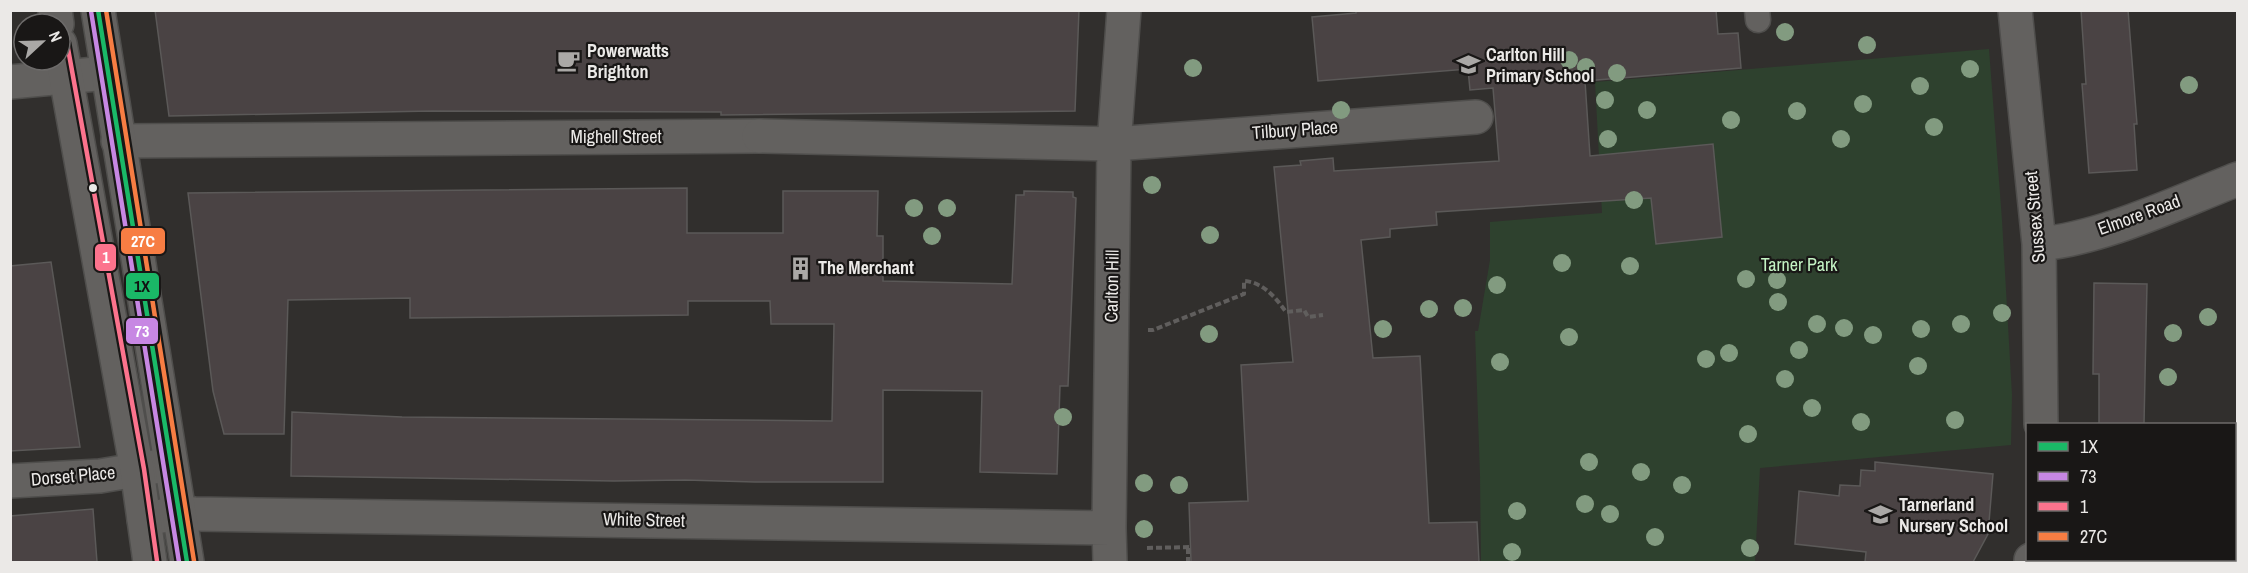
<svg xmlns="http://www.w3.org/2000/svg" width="2248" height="573" font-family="'Archivo Narrow',sans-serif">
<rect width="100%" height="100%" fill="#312f2d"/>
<path fill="#2e412e" d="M1989,49L2002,220L2012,395L2011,445L1760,468L1755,562H1481L1480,476L1475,331H1478L1490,260V222L1602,213L1595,82Z"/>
<path fill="#4a4344" stroke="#5b5958" stroke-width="1.5" d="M155,10H1079L1075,111L721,115V112L432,111L169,116Z
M1356,10H1716L1718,34L1738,33L1741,68L1585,81L1590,156L1713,144L1722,237L1656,244L1651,198L1436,212L1437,225L1390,229V237L1361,240L1373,358L1420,356L1429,523L1477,522L1479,562H1191L1189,503L1248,501L1241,365L1293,362L1274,167L1301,165L1300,161L1333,158L1334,171L1499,161L1493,88L1470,90L1468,69L1318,81L1312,17L1356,13Z
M2081,10H2128L2137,124H2134L2137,170L2089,173L2082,84H2086Z
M687,188V233H783V191H878L877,236H883V281L1012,284L1016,195H1024V191L1073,192V197L1076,198L1068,386H1060L1057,474L980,472L982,391L883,390V482H755L685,480L614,481L291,476L292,412L402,417L832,421L834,324H771L770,301H688V315L410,318V298L288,300L284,434H224L213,391L188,193Z
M51,262L80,447L10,451V266Z
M2094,283L2147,284L2144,424H2099V374H2093Z
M1875,462L1993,474L1988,534L1973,562H1865L1866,552L1795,544L1799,491L1839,496L1840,485L1860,486L1861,470L1875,471Z
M93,509L97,562H10V516Z"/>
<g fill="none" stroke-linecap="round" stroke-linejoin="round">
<defs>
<path id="service" d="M1757,10L1758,20"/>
<path id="pedestrian" d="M118,141L759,136"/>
<path id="minor" d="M2015,10L2039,244L2041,424
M10,82L107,73
M759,136L1114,144L1476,117
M2039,244C2102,239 2178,202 2238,179
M10,481L100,476L166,465
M2234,500L2238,499
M144,519L180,513L195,514L1109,528
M1110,562L1109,528L1114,144L1124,10
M2031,562V560"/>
<path id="tertiary" d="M55,10L57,24
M98,10L187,562
M60,44L137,470L150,562"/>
</defs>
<use href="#service" stroke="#4f4e4c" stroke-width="27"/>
<use href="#pedestrian" stroke="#4f4e4c" stroke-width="36"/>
<use href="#minor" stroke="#4f4e4c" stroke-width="36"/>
<use href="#tertiary" stroke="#4f4e4c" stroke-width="36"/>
<path stroke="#605e5d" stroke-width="4" stroke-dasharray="6 3" stroke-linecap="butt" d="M1148,330H1153L1244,294V281C1263,282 1276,298 1286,312L1304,310L1308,317L1323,315
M1147,548L1191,547
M1188,548V562"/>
<use href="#service" stroke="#63615f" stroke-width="24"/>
<use href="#pedestrian" stroke="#63615f" stroke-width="33"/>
<use href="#minor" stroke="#63615f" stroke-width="33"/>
<use href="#tertiary" stroke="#63615f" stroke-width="33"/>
<defs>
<path id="bus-1" d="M98,10L187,562"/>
<path id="bus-2" d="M91,11L179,562"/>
<path id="bus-3" d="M67,43L144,469L157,561"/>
<path id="bus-4" d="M106,10L194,561"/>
</defs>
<use href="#bus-1" stroke="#191716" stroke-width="9"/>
<use href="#bus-2" stroke="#191716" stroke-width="9"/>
<use href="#bus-3" stroke="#191716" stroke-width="9"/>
<use href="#bus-4" stroke="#191716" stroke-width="9"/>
<use href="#bus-1" stroke="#1ab867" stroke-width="4.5"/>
<use href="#bus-2" stroke="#c787e3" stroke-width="4.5"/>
<use href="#bus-3" stroke="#fc738d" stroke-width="4.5"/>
<use href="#bus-4" stroke="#f77d43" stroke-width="4.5"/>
</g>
<g fill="#829b80">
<circle cx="1785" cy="32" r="9"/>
<circle cx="1867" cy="45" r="9"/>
<circle cx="1569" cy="60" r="9"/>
<circle cx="1586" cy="67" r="9"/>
<circle cx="1193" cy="68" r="9"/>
<circle cx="1970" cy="69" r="9"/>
<circle cx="1617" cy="73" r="9"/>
<circle cx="2189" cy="85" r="9"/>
<circle cx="1920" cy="86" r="9"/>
<circle cx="1605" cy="100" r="9"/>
<circle cx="1863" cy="104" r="9"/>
<circle cx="1341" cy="110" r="9"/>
<circle cx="1647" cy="110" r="9"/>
<circle cx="1797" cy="111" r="9"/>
<circle cx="1731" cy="120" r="9"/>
<circle cx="1934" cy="127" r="9"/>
<circle cx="1608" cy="139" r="9"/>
<circle cx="1841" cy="139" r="9"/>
<circle cx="1152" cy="185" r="9"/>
<circle cx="1634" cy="200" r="9"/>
<circle cx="914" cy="208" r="9"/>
<circle cx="947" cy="208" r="9"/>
<circle cx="1210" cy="235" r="9"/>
<circle cx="932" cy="236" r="9"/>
<circle cx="1562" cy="263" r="9"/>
<circle cx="1630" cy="266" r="9"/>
<circle cx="1746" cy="279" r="9"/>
<circle cx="1777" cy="280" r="9"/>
<circle cx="1497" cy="285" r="9"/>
<circle cx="1778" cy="302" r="9"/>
<circle cx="1463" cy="308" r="9"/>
<circle cx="1429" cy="309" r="9"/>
<circle cx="2002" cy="313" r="9"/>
<circle cx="2208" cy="317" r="9"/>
<circle cx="1817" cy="324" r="9"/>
<circle cx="1961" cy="324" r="9"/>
<circle cx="1844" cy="328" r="9"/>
<circle cx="1383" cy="329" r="9"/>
<circle cx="1921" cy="329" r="9"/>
<circle cx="2173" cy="333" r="9"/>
<circle cx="1209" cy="334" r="9"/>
<circle cx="1873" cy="335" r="9"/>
<circle cx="1569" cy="337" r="9"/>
<circle cx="1799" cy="350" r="9"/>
<circle cx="1729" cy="353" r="9"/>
<circle cx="1706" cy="359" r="9"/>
<circle cx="1500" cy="362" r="9"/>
<circle cx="1918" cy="366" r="9"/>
<circle cx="2168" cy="377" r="9"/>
<circle cx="1785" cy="379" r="9"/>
<circle cx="1812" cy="408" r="9"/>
<circle cx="1063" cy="417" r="9"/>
<circle cx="1955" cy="420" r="9"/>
<circle cx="1861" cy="422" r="9"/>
<circle cx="1748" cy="434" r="9"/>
<circle cx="1589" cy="462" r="9"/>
<circle cx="1641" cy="472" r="9"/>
<circle cx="1144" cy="483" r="9"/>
<circle cx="1179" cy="485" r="9"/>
<circle cx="1682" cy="485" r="9"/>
<circle cx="1585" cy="504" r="9"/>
<circle cx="1517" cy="511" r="9"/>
<circle cx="1610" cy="514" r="9"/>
<circle cx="1144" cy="529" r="9"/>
<circle cx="1655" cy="537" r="9"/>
<circle cx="1750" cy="548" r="9"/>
<circle cx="1512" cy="552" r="9"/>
</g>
<defs>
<symbol id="cafe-bare" viewBox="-9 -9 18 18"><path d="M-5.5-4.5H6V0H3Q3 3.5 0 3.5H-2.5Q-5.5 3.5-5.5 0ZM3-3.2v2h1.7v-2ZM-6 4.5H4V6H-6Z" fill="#aaa8a6" stroke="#191716" stroke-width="2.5" paint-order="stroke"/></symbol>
<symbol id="school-bare" viewBox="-9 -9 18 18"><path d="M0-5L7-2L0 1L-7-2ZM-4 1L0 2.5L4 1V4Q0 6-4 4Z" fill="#aaa8a6" stroke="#191716" stroke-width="2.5" paint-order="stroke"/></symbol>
<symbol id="building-bare" viewBox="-9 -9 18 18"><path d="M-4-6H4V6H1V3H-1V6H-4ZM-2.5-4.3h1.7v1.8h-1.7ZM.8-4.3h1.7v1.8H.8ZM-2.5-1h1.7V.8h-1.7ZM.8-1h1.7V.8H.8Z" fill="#aaa8a6" stroke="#191716" stroke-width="2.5" paint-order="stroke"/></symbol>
</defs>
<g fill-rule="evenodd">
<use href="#cafe-bare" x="552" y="44" width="33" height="33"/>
<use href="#school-bare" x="1452" y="48" width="33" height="33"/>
<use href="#building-bare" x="784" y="252" width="33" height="33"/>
<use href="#school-bare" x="1864" y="498" width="33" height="33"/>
</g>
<circle fill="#ebe9e7" stroke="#191716" stroke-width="2" cx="93" cy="188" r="5"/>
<g text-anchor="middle" stroke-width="4.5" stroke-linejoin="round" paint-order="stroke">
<g font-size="18" font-weight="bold" fill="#ebe9e7" stroke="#191716" text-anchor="start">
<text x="587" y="57">Powerwatts<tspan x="587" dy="21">Brighton</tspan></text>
<text x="1486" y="61">Carlton Hill<tspan x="1486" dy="21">Primary School</tspan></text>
<text x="818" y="274">The Merchant</text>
<text x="1899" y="511">Tarnerland<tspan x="1899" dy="21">Nursery School</tspan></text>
</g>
<g font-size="18" fill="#ebe9e7" stroke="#191716">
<text transform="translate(1295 130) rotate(-4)" y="6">Tilbury Place</text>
<text x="616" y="143">Mighell Street</text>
<text transform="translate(2139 215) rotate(-20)" y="6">Elmore Road</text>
<text transform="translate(2035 217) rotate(-95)" y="6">Sussex Street</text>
<text transform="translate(1112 286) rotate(-89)" y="6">Carlton Hill</text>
<text transform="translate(73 476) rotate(-5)" y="6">Dorset Place</text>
<text transform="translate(644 520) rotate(1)" y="6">White Street</text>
</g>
<g font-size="18" fill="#c4f3c4" stroke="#191716">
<text x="1799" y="271">Tarner Park</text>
</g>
</g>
<g stroke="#191716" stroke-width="2">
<rect x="120" y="227" width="46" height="28" rx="6" fill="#f77d43"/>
<rect x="94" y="243" width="23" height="29" rx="6" fill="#fc738d"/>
<rect x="125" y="272" width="35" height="28" rx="6" fill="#1ab867"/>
<rect x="125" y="317" width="34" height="28" rx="6" fill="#c787e3"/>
</g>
<g font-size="16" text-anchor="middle" font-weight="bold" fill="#fff">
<text x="143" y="247">27C</text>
<text x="106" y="263">1</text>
<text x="142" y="337">73</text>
</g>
<g font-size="16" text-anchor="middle" font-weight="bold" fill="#111">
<text x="142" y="292">1X</text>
</g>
<rect width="2248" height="573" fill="none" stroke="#ebe9e7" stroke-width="24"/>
<rect x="2026" y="423" width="210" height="138" fill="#191716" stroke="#6d6b6a" stroke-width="1.5"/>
<rect x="2038" y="442" width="30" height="9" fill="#1ab867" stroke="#6d6b6a" stroke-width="1.5"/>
<text x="2080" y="453" font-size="18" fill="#ebe9e7">1X</text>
<rect x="2038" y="472" width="30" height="9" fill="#c787e3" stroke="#6d6b6a" stroke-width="1.5"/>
<text x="2080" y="483" font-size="18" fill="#ebe9e7">73</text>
<rect x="2038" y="502" width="30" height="9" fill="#fc738d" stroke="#6d6b6a" stroke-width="1.5"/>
<text x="2080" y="513" font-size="18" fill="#ebe9e7">1</text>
<rect x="2038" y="532" width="30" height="9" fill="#f77d43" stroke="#6d6b6a" stroke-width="1.5"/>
<text x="2080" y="543" font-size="18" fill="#ebe9e7">27C</text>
<g transform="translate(42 42) rotate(68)"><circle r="28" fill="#191716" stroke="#6d6b6a" stroke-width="1.5"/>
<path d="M0-4.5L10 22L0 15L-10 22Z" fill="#aaa8a6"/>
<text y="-9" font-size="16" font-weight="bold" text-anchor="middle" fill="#ebe9e7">N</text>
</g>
</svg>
